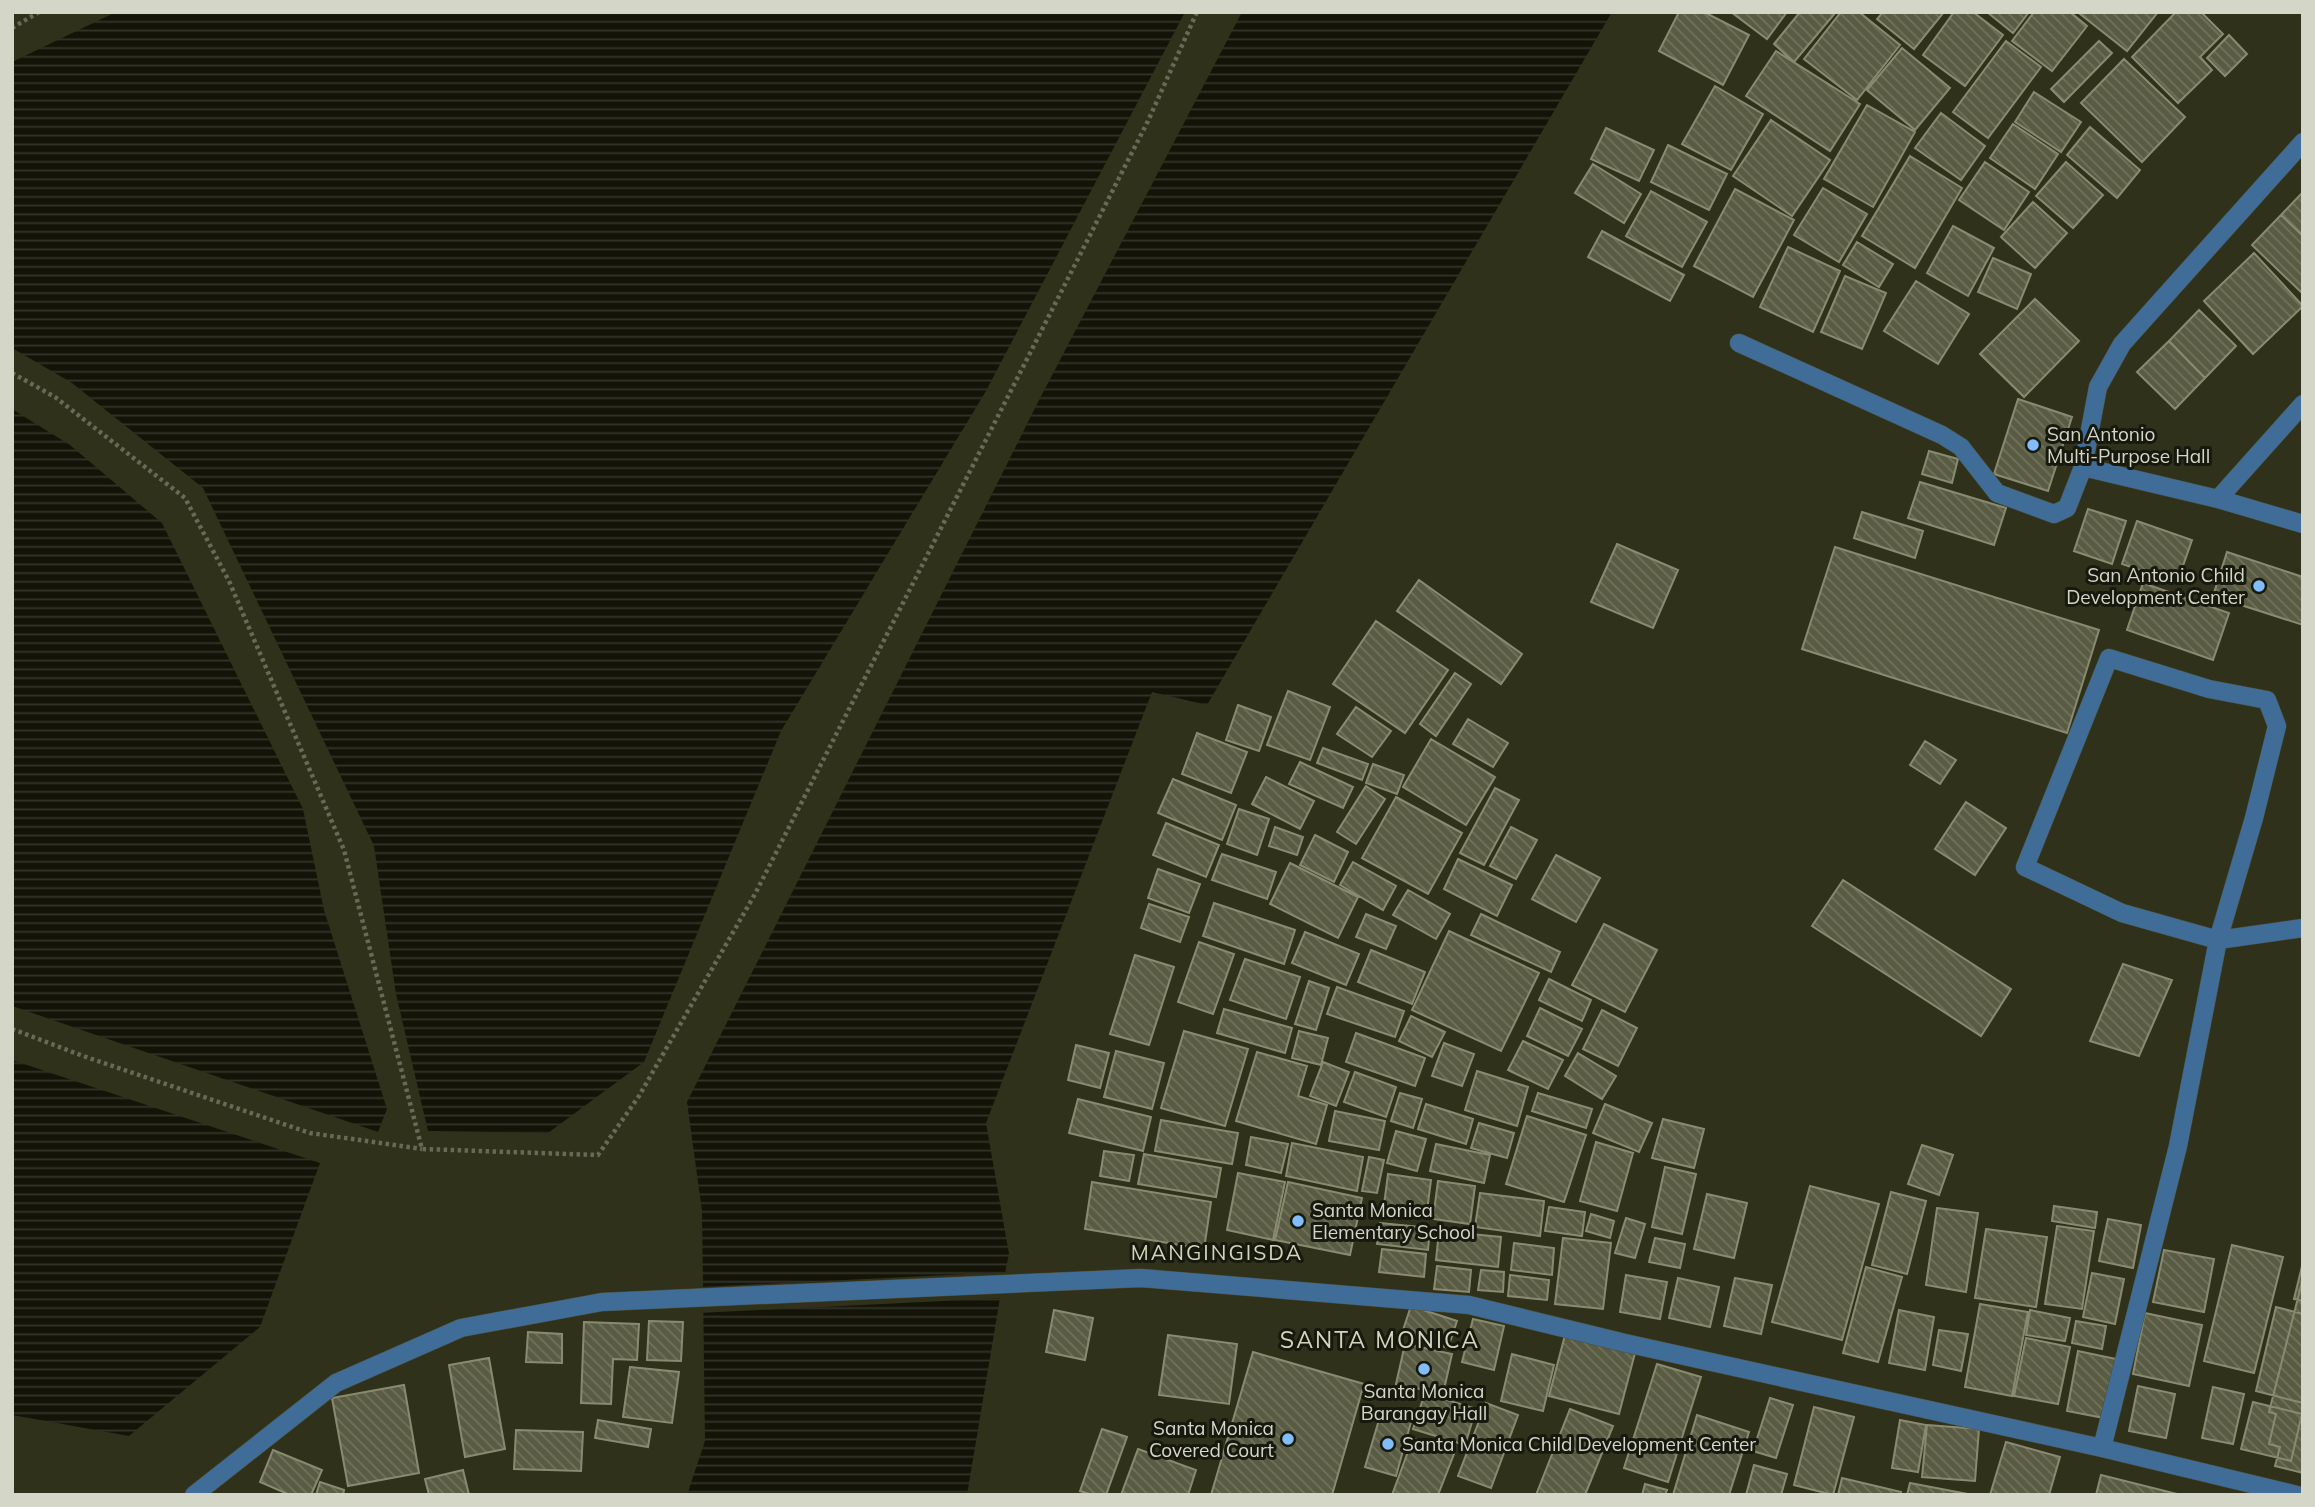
<svg xmlns="http://www.w3.org/2000/svg" width="2315" height="1507" font-family="Mulish,sans-serif">
<defs>
<pattern id="water-rules" width="6" height="5" patternUnits="userSpaceOnUse" patternTransform="scale(1.75)"><rect width="6" height="5" fill="#131407"/><path d="M0 2.5h6" fill="none" stroke="#34352a"/></pattern>
<pattern id="building-back-hatch" width="6" height="6" patternUnits="userSpaceOnUse" patternTransform="scale(1.75)"><rect width="6" height="6" fill="#595c43"/><path d="M-1 5l2 2M0 0l6 6M5-1l2 2" fill="none" stroke="#70735d"/></pattern>
</defs>
<rect width="100%" height="100%" fill="#2f311a"/>
<path fill="url(#water-rules)" d="M116,12H1185L986,391L781,731L644,1062L548,1133L428,1131L396,994L374,846L203,488L72,383L12,348V62Z
M1242,12H1612L1207,705L1152,692L986,1123L1009,1254L1001,1292L967,1495H687L705,1441L702,1211L687,1102L1037,404Z
M12,409L70,445L162,523L303,809L324,910L387,1109L378,1132L12,1006Z
M12,1060L320,1163L260,1327L129,1436L12,1415Z"/>
<path fill="#2f311a" d="M1009,1272L1004,1298L699,1313V1287Z"/>
<path fill="url(#building-back-hatch)" stroke="#898b71" stroke-width="2" d="M1679,12H1704L1749,35L1723,85L1659,51Z
M1731,12H1787L1767,39Z
M1800,12H1836L1794,62L1774,44Z
M1841,12H1859L1900,45L1857,100L1804,59Z
M1883,12H1944L1914,49L1877,19Z
M1954,12H1973L2003,35L1965,86L1923,55Z
M1987,12H2029L2013,33Z
M2034,12H2070L2087,26L2052,71L2012,41Z
M2081,12H2158L2127,51L2080,14Z
M2176,12H2201L2223,34L2200,57L2212,70L2178,103L2132,57Z
M2229,35L2247,54L2225,76L2207,58Z
M2006,41L2041,67L1988,138L1953,112Z
M2099,41L2112,53L2064,102L2051,89Z
M1902,48L1950,88L1915,130L1867,90Z
M1776,51L1860,104L1830,151L1746,96Z
M2124,59L2185,117L2142,162L2081,103Z
M1715,86L1763,114L1731,170L1682,144Z
M2034,92L2081,122L2061,152L2015,122Z
M1867,105L1915,132L1873,207L1824,179Z
M1941,113L1985,146L1961,180L1915,148Z
M1771,120L1830,160L1792,216L1733,176Z
M2013,124L2058,154L2035,189L1990,158Z
M2090,127L2140,170L2117,198L2067,155Z
M1606,128L1654,150L1639,181L1591,159Z
M1668,145L1727,174L1709,210L1651,182Z
M1910,156L1962,188L1915,268L1862,236Z
M1985,162L2029,192L2004,230L1959,200Z
M2066,162L2103,195L2073,228L2036,196Z
M1593,164L1641,194L1624,223L1575,193Z
M1823,188L1867,214L1839,262L1794,235Z
M1735,189L1794,220L1753,297L1694,266Z
M1651,191L1707,222L1682,267L1626,236Z
M2303,192V236L2281,215Z
M2033,202L2067,233L2035,268L2001,237Z
M2281,215L2303,236V291L2301,292L2252,245Z
M1953,226L1994,248L1968,296L1927,273Z
M1602,231L1684,275L1670,301L1588,257Z
M1857,242L1893,264L1879,287L1843,265Z
M1788,247L1840,271L1813,332L1760,307Z
M2254,253L2303,306L2253,354L2204,301Z
M1993,258L2031,274L2017,309L1978,292Z
M1845,276L1886,293L1862,349L1821,332Z
M1916,281L1969,314L1938,364L1884,331Z
M2035,299L2079,341L2024,397L1980,354Z
M2199,310L2236,346L2205,378L2169,341Z
M2169,341L2205,378L2175,409L2137,372Z
M2018,399L2072,417L2048,491L1994,474Z
M1929,451L1958,459L1952,483L1922,474Z
M1920,482L2006,508L1994,545L1908,518Z
M2088,509L2126,521L2112,564L2074,551Z
M1862,512L1923,531L1915,558L1854,538Z
M2137,521L2192,540L2177,583L2122,564Z
M1617,544L1678,570L1653,628L1591,602Z
M1835,547L2099,630L2067,733L1802,649Z
M2227,552L2303,577V625L2213,596Z
M1419,580L1522,654L1501,684L1397,611Z
M2143,583L2229,613L2213,660L2127,630Z
M1376,621L1448,670L1405,733L1333,684Z
M1455,673L1471,684L1436,736L1420,724Z
M1288,691L1330,707L1310,760L1267,745Z
M1238,705L1271,717L1259,751L1226,740Z
M1356,707L1391,731L1372,757L1337,734Z
M1468,719L1508,743L1493,767L1453,744Z
M1197,733L1247,752L1231,793L1182,774Z
M1431,739L1495,777L1466,825L1403,787Z
M1925,741L1956,760L1940,784L1910,765Z
M1323,748L1368,764L1362,780L1317,763Z
M1300,762L1353,787L1343,808L1289,784Z
M1373,764L1404,775L1397,794L1366,783Z
M1266,777L1314,801L1300,829L1252,804Z
M1173,779L1236,805L1222,840L1158,813Z
M1366,786L1385,799L1356,844L1337,832Z
M1495,788L1519,800L1484,865L1460,853Z
M1396,797L1462,833L1428,894L1362,858Z
M1966,802L2006,828L1975,875L1935,849Z
M1239,809L1269,819L1257,855L1227,844Z
M1166,823L1219,845L1206,877L1153,855Z
M1275,827L1303,837L1297,855L1269,846Z
M1511,827L1537,840L1516,879L1490,866Z
M1315,835L1348,852L1334,882L1300,865Z
M1222,854L1276,872L1267,899L1212,880Z
M1556,855L1600,878L1576,922L1532,899Z
M1458,859L1512,885L1497,916L1444,889Z
M1353,862L1396,886L1383,910L1340,885Z
M1290,863L1358,897L1338,938L1270,904Z
M1158,869L1200,884L1189,913L1148,898Z
M1843,880L2011,989L1981,1036L1812,926Z
M1408,890L1450,914L1436,939L1393,915Z
M1214,903L1295,930L1284,964L1203,936Z
M1149,904L1189,917L1180,942L1141,928Z
M1366,914L1396,926L1386,949L1356,937Z
M1481,914L1560,952L1551,972L1471,935Z
M1604,924L1657,950L1625,1012L1572,985Z
M1449,931L1539,973L1501,1051L1412,1010Z
M1305,932L1359,954L1346,985L1292,963Z
M1199,942L1234,954L1213,1014L1178,1002Z
M1371,950L1425,972L1412,1004L1358,982Z
M1135,955L1174,967L1149,1045L1110,1034Z
M1245,959L1300,977L1286,1019L1230,1000Z
M2123,964L2172,980L2139,1056L2090,1041Z
M1549,979L1591,1000L1582,1021L1539,1000Z
M1309,981L1329,988L1316,1030L1295,1024Z
M1337,987L1404,1011L1395,1037L1327,1014Z
M1540,1008L1582,1029L1568,1056L1527,1036Z
M1224,1009L1292,1028L1285,1053L1217,1033Z
M1602,1010L1637,1028L1618,1066L1583,1049Z
M1411,1016L1445,1032L1432,1057L1399,1041Z
M1184,1031L1248,1049L1225,1126L1161,1108Z
M1299,1031L1328,1038L1321,1065L1292,1058Z
M1356,1033L1425,1058L1415,1086L1346,1062Z
M1523,1041L1563,1060L1548,1089L1508,1070Z
M1444,1043L1474,1054L1462,1086L1432,1076Z
M1076,1045L1109,1053L1100,1088L1068,1080Z
M1116,1051L1164,1063L1152,1109L1104,1097Z
M1257,1052L1307,1066L1298,1096L1327,1105L1316,1144L1236,1121Z
M1578,1053L1616,1076L1602,1099L1565,1076Z
M1323,1062L1349,1072L1336,1106L1310,1096Z
M1477,1071L1528,1087L1517,1126L1465,1110Z
M1355,1072L1396,1087L1386,1117L1344,1102Z
M1400,1093L1422,1099L1413,1128L1391,1121Z
M1538,1093L1592,1109L1586,1128L1532,1111Z
M1078,1099L1151,1117L1143,1151L1069,1133Z
M1426,1104L1473,1119L1466,1144L1418,1129Z
M1605,1104L1652,1123L1639,1152L1593,1133Z
M1335,1111L1385,1121L1379,1150L1329,1141Z
M1527,1116L1586,1135L1564,1202L1506,1184Z
M1663,1119L1704,1129L1694,1168L1652,1158Z
M1161,1120L1238,1133L1232,1164L1155,1151Z
M1479,1123L1514,1133L1507,1158L1471,1148Z
M1396,1131L1426,1139L1417,1171L1387,1163Z
M1251,1137L1288,1144L1281,1173L1246,1165Z
M1596,1142L1633,1153L1617,1211L1580,1201Z
M1292,1143L1363,1157L1357,1191L1286,1176Z
M1436,1144L1490,1155L1484,1183L1430,1171Z
M1922,1145L1953,1155L1939,1195L1908,1184Z
M1104,1151L1134,1155L1129,1181L1100,1176Z
M1144,1154L1221,1168L1216,1197L1138,1184Z
M1369,1157L1384,1160L1377,1193L1362,1191Z
M1665,1167L1696,1174L1682,1234L1652,1227Z
M1238,1173L1285,1182L1273,1240L1227,1230Z
M1388,1174L1431,1180L1427,1211L1384,1205Z
M1438,1181L1475,1186L1470,1224L1433,1219Z
M1092,1182L1211,1202L1204,1249L1085,1229Z
M1288,1182L1362,1198L1350,1255L1275,1240Z
M1810,1186L1879,1204L1842,1340L1772,1322Z
M1891,1192L1926,1201L1907,1274L1872,1265Z
M1480,1193L1544,1201L1540,1236L1475,1227Z
M1707,1194L1747,1203L1734,1258L1694,1249Z
M2054,1206L2097,1212L2095,1228L2052,1221Z
M1549,1207L1585,1212L1582,1236L1545,1231Z
M1937,1208L1978,1213L1966,1292L1926,1285Z
M1591,1214L1614,1221L1610,1238L1586,1231Z
M1626,1218L1645,1224L1635,1258L1615,1253Z
M2108,1219L2141,1225L2133,1268L2099,1261Z
M1380,1223L1430,1228L1428,1250L1377,1244Z
M2057,1226L2094,1231L2082,1309L2045,1304Z
M1986,1229L2047,1237L2036,1307L1975,1298Z
M1439,1231L1501,1237L1498,1267L1436,1260Z
M1563,1238L1611,1243L1603,1309L1555,1304Z
M1655,1238L1685,1244L1680,1268L1649,1262Z
M1514,1243L1554,1248L1552,1275L1511,1270Z
M2232,1245L2283,1257L2254,1373L2204,1361Z
M1382,1249L1426,1254L1424,1277L1379,1272Z
M2164,1250L2214,1259L2204,1312L2153,1302Z
M2303,1262V1301L2294,1299Z
M1437,1266L1471,1270L1469,1292L1434,1289Z
M1866,1267L1902,1277L1878,1362L1843,1353Z
M1481,1270L1504,1272L1503,1292L1478,1290Z
M2092,1273L2124,1279L2115,1324L2083,1317Z
M1510,1275L1549,1280L1547,1300L1508,1296Z
M1626,1275L1667,1282L1660,1319L1620,1312Z
M1678,1278L1719,1287L1710,1327L1669,1318Z
M1735,1278L1772,1285L1761,1334L1724,1326Z
M2303,1278V1473L2275,1466L2280,1447L2269,1444L2276,1414L2269,1412Z
M1980,1304L2028,1312L2012,1396L1965,1387Z
M1411,1306L1457,1321L1448,1348L1402,1333Z
M2276,1307L2303,1314V1403L2256,1391Z
M1054,1310L1093,1318L1085,1360L1046,1352Z
M1899,1310L1934,1317L1925,1370L1889,1363Z
M2030,1310L2070,1318L2065,1341L2026,1335Z
M2145,1313L2202,1325L2189,1386L2133,1374Z
M1473,1319L1504,1326L1494,1370L1462,1362Z
M649,1321L683,1322L681,1361L647,1360Z
M2076,1321L2106,1326L2102,1349L2072,1343Z
M584,1322L639,1324L637,1360L613,1359L611,1404L581,1403Z
M1939,1330L1968,1334L1961,1371L1933,1365Z
M528,1332L562,1334V1363L526,1362Z
M1168,1335L1237,1344L1229,1404L1159,1395Z
M1565,1335L1635,1353L1619,1414L1549,1396Z
M2026,1338L2070,1347L2058,1404L2014,1396Z
M1405,1344L1452,1354L1443,1394L1396,1384Z
M2078,1351L2116,1359L2104,1418L2067,1411Z
M1253,1352L1364,1384L1332,1495H1211Z
M1512,1354L1554,1365L1543,1411L1501,1401Z
M489,1358L505,1449L465,1457L449,1365Z
M1657,1364L1701,1377L1668,1482L1624,1468Z
M630,1367L679,1372L672,1423L623,1417Z
M404,1385L419,1473L348,1486L332,1398Z
M2138,1386L2175,1394L2166,1438L2129,1431Z
M2213,1387L2244,1394L2233,1444L2202,1438Z
M1425,1393L1476,1409L1465,1445L1413,1429Z
M1770,1398L1793,1405L1776,1458L1753,1451Z
M2253,1402L2302,1414L2291,1461L2241,1449Z
M1486,1403L1518,1415L1491,1488L1458,1476Z
M1814,1407L1854,1417L1833,1495L1794,1485Z
M1570,1409L1613,1426L1585,1495H1536Z
M1381,1413L1411,1422L1396,1476L1365,1467Z
M1697,1415L1749,1432L1729,1495H1673Z
M598,1420L651,1429L648,1447L595,1438Z
M1900,1420L1926,1425L1918,1472L1892,1468Z
M1927,1425L1979,1429L1975,1481L1922,1477Z
M1102,1429L1127,1437L1106,1495H1092L1080,1491Z
M516,1430L583,1432L581,1471L514,1469Z
M1413,1438L1454,1454L1438,1495H1392Z
M2006,1442L2060,1457L2049,1495H1990Z
M1138,1449L1196,1470L1188,1495H1121Z
M273,1450L322,1470L311,1495H290L260,1482Z
M1754,1465L1787,1474L1781,1495H1746Z
M463,1470L469,1495H429L425,1479Z
M2101,1475L2177,1494L2096,1495Z
M1842,1478L1901,1492L1900,1495H1838Z
M320,1482L344,1490L343,1495H316Z
M1910,1483L1973,1495H1907Z
M1645,1484L1667,1490L1665,1495H1642Z"/>
<g fill="none" stroke-linecap="round" stroke-linejoin="round">
<defs>
<path id="minor" d="M1739,343L1942,435L1961,447L1997,493L2054,514L2067,508L2083,467L2098,387L2122,344L2303,142
M2083,467L2218,499L2303,524
M2218,499L2303,404
M2109,658L2209,689L2267,700L2277,726L2254,818L2218,940L2122,913L2025,867Z
M2102,1448L2178,1146L2218,940L2303,928
M194,1495L336,1383L461,1328L602,1302L1141,1278L1469,1305L1625,1343L2102,1448L2297,1495"/>
</defs>
<use href="#minor" stroke="#4d4f39" stroke-width="19"/>
<path stroke="#686a56" stroke-width="4.5" stroke-dasharray="3.5 3.5" stroke-linecap="butt" d="M12,28L39,12
M12,373L55,397L185,498L229,581L344,850L422,1149L598,1155L639,1096L755,894L1148,121L1197,12
M12,1029L86,1057L310,1133L422,1149"/>
<use href="#minor" stroke="#406c98" stroke-width="18"/>
</g>
<g fill="#80bdfa" stroke="#17180e" stroke-width="2.5">
<circle cx="2033" cy="445" r="7"/>
<circle cx="2259" cy="586" r="7"/>
<circle cx="1298" cy="1221" r="7"/>
<circle cx="1424" cy="1369" r="7"/>
<circle cx="1288" cy="1439" r="7"/>
<circle cx="1388" cy="1444" r="7"/>
</g>
<g text-anchor="middle" stroke-width="6" stroke-linejoin="round" paint-order="stroke">
<g font-size="19" fill="#d4d6c8" stroke="#17180e" text-anchor="start">
<text x="2047" y="441">San Antonio<tspan x="2047" dy="22">Multi-Purpose Hall</tspan></text>
<text x="2245" y="582" text-anchor="end">San Antonio Child<tspan x="2245" dy="22">Development Center</tspan></text>
<text x="1312" y="1217">Santa Monica<tspan x="1312" dy="22">Elementary School</tspan></text>
<text x="1424" y="1398" text-anchor="middle">Santa Monica<tspan x="1424" dy="22">Barangay Hall</tspan></text>
<text x="1274" y="1435" text-anchor="end">Santa Monica<tspan x="1274" dy="22">Covered Court</tspan></text>
<text x="1402" y="1451">Santa Monica Child Development Center</text>
</g>
<g font-size="21" letter-spacing="2" fill="#d2d5b9" stroke="#17180e">
<text x="1217" y="1260">MANGINGISDA</text>
</g>
<g font-size="23" letter-spacing="2" fill="#d2d5b9" stroke="#17180e">
<text x="1380" y="1348">SANTA MONICA</text>
</g>
</g>
<rect width="2315" height="1507" fill="none" stroke="#d4d6c8" stroke-width="28"/>
</svg>
